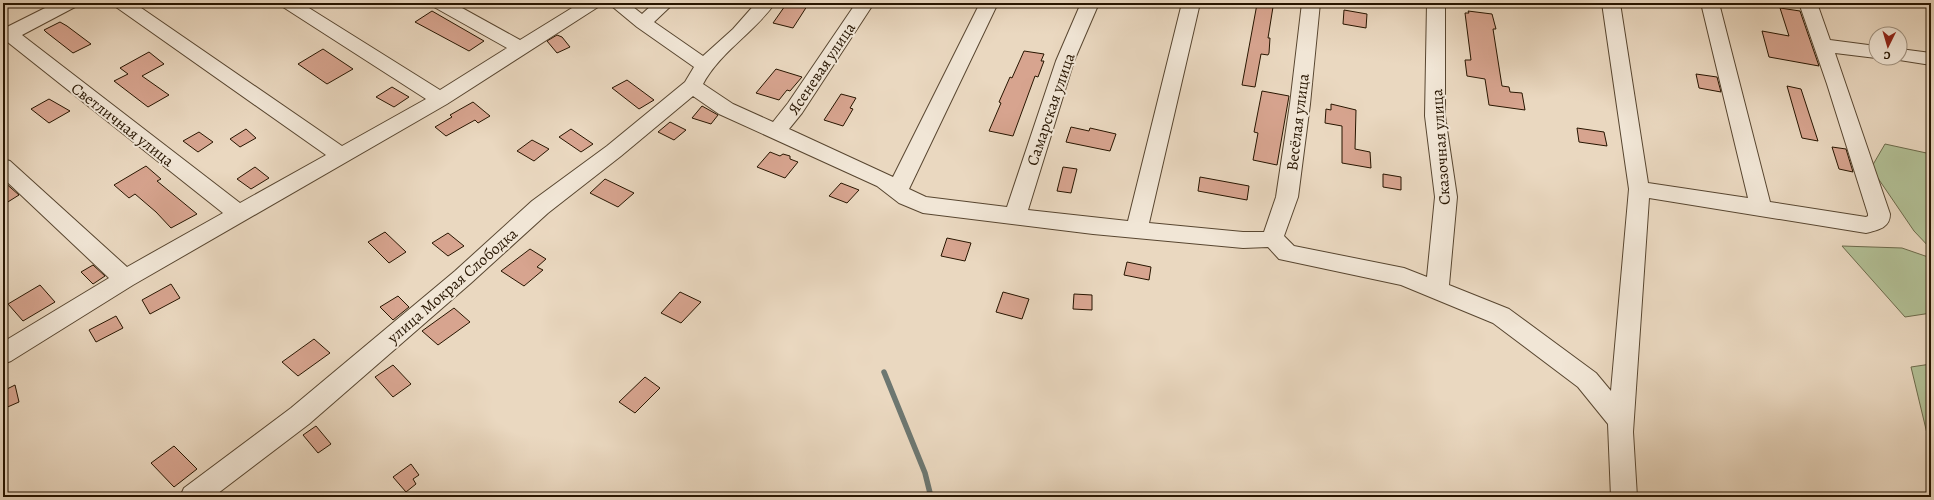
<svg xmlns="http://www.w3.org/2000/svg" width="1934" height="500" font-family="Alegreya,serif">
<rect width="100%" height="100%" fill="#ead8c0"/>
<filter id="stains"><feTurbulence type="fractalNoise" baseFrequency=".005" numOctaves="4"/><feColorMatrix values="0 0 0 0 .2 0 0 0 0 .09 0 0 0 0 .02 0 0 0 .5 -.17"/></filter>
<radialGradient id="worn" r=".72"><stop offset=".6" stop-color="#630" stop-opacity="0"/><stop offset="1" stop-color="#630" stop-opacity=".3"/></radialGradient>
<path fill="#b2c096" stroke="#6c6a4b" d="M1885,144L1931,154V249L1914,231L1871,168Z
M1842,246L1902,248L1931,258V313L1905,317Z
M1931,364V450L1911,367Z"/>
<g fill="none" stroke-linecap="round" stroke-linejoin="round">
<path stroke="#6d7771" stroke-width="5.5" d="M884,372L925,473L931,497"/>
</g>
<path fill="#d7a48f" stroke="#271500" d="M787,3H809L793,28L773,23Z
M1257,4L1273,7L1268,38H1270L1269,53L1268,55L1261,54L1255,87L1242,85Z
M1780,8L1800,11L1819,66L1769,57L1762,31L1789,36Z
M1344,10L1367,14L1366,28L1343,24Z
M432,11L484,41L469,51L415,22Z
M1468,11L1492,14L1496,29H1493L1502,86L1509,87L1510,92L1522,93L1525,110L1489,105L1485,79L1467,76L1465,60H1471L1465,13H1469Z
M60,22L67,26L91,44L73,53L46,32L44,30Z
M557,35L562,37L570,47L557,53L547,41Z
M323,49L353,69L327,84L298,64Z
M1024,51L1044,54L1041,61H1044L1038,77L1035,76L1013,136L989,131L1001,103L999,102L1010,77L1012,78Z
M149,52L164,64L142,76L169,95L148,107L114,81L128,74L120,68Z
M776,69L802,77L790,91L787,90L779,100L756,93Z
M1696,74L1717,77L1721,92L1699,88Z
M627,80L654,100L639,109L612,88Z
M1787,86L1801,89L1818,141L1802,138Z
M392,87L409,97L394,107L376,97Z
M1262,91L1289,96L1277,165L1253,160L1258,133L1254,132Z
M841,94L856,98L850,108L853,109L843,126L824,120Z
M49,99L70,111L49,123L31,109Z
M473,102L490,116L478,123L475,120L446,136L435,127L452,117L450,115Z
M1331,104L1356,110L1355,149L1370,152L1371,168L1342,163V126L1325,123L1326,109L1331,110Z
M702,106L718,115L711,124L692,118Z
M670,122L686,130L674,140L658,132Z
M1071,127L1089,131L1090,128L1116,134L1110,151L1066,142Z
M1577,128L1604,132L1607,146L1579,142Z
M246,129L256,138L240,147L230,139Z
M571,129L593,144L581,152L559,137Z
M199,132L213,142L198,152L183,141Z
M532,140L549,149L534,161L517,151Z
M1832,147L1846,149L1853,172L1839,169Z
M770,152L780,156L783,154L790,156V159L798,162L785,178L757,167Z
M146,166L161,179L157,181L197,214L171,228L156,212L135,194L129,198L114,185Z
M255,167L269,178L251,189L237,179Z
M1063,167L1077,169L1071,193L1057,191Z
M1383,174L1401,177V190L1383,187Z
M1200,177L1249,186L1247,200L1198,191Z
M605,179L634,193L618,207L590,193Z
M3,181L19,195L3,205Z
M841,183L859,190L847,203L829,196Z
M385,232L406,252L389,263L368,242Z
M448,233L464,246L448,256L432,243Z
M947,238L971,243L965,261L941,256Z
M530,249L546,259L537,267L543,270L524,286L501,271Z
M1127,262L1151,267L1149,280L1124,275Z
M93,265L105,276L93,284L81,272Z
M171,284L180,298L150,314L142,300Z
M40,285L55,302L23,321L8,304Z
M680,292L701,302L681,323L661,313Z
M1003,292L1029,299L1022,319L996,312Z
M1074,294L1092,295V310L1073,309Z
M398,296L409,307L393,320L380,307Z
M454,308L470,322L438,345L422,331Z
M116,316L123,328L96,342L89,330Z
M314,339L330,353L298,376L282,362Z
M393,365L411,384L393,397L375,377Z
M645,377L660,388L635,413L619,402Z
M15,385L19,402L3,409V391Z
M316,426L331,444L318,453L303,435Z
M174,446L197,469L174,487L151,463Z
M411,464L419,475L413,479L416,484L406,492L393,477Z"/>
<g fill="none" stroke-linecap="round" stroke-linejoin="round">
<defs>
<path id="minor" d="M55,3H78L75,7L22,35L240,203L326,155L116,7L113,3H134L342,146L426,99L283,7L280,3H301L440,90L507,48L434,7L431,3H453L520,40L580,3H601L598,7L447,104L133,285L11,361L3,364V342L109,278L3,178V159L10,161L127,267L223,213L5,40L3,41V29Z
M608,3H628L642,14L654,3H674L654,22L703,56L733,29L756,3H775C754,33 720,52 703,84L733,104L773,122L788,103L856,3H874L802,113L789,129L893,177L980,3H998L909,189L926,197L1007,207L1056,61L1081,3H1099L1074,61L1028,210L1128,221L1182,3H1200L1149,223L1243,232H1264L1276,197L1290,104L1302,3H1320L1310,104L1298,197L1284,236L1294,246L1404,268L1427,277L1435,197L1425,116L1427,3H1445V116L1457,197L1449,285L1509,309L1596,373L1611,391L1629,189L1602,3H1620L1648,183L1748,198L1701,3H1719L1770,202L1866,217L1868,216V214L1827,84L1799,3H1817L1830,40L1876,46V58L1835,53L1890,214C1890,228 1878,230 1866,233L1649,198L1633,432L1637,497H1611L1608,424L1578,387L1493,323L1401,285L1279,259L1268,247L1243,248L1093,234L923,213L899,203L877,186L719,114L693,96L621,156L548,213L471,283L309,424L213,497H180L184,488L291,408L455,271L532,201L607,146L685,82L694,67L637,27Z
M1900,49L1931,53V65L1893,59V58H1900Z"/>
</defs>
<use href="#minor" stroke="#584630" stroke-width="2"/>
<use href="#minor" fill="#f1e6d6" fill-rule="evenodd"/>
</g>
<g text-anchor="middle" stroke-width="4" stroke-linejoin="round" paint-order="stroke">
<g font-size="16" fill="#271500" stroke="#f1e6d6">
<text transform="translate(821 68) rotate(-56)" y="6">Ясеневая улица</text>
<text transform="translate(1050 109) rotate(-71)" y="6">Самарская улица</text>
<text transform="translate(1297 122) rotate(-83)" y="6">Весёлая улица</text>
<text transform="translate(123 124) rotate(38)" y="6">Светличная улица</text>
<text transform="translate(1440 147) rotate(-94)" y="6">Сказочная улица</text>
<text transform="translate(452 285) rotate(-41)" y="6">улица Мокрая Слободка</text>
</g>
</g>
<rect width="1934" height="500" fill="none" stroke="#ead8c0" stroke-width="16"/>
<rect x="4" y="4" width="1926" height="492" fill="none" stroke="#271500" stroke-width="2"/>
<rect x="8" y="8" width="1918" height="484" fill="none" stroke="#271500"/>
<g transform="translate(1888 46) rotate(185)"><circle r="19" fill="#f1e6d6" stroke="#a09280"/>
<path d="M0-3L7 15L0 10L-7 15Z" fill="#8f2418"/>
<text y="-6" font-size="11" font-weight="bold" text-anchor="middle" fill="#271500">С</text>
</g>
<rect width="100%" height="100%" filter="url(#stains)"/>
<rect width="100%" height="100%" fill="url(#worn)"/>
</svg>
